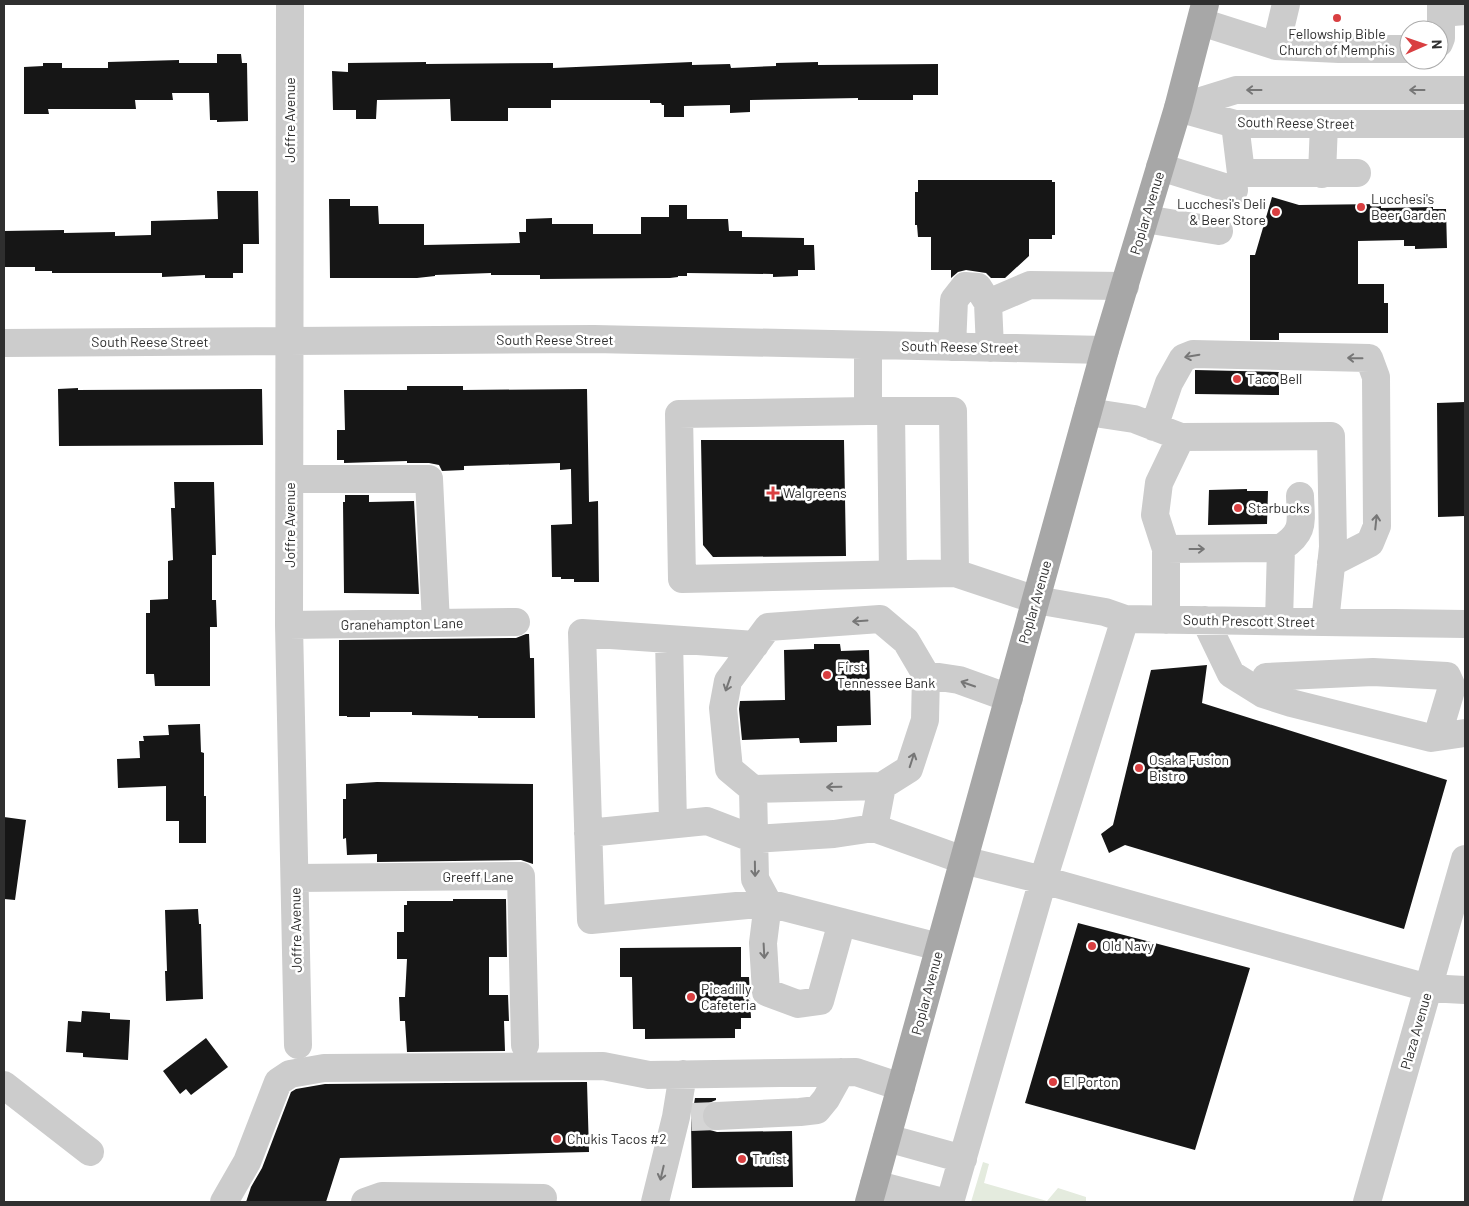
<svg xmlns="http://www.w3.org/2000/svg" width="1469" height="1206" font-family="Barlow,sans-serif">
<rect width="100%" height="100%" fill="#fff"/>
<path fill="#e4ebde" d="M983,1162L989,1164L984,1183L1047,1201L1058,1188L1086,1197V1202H971Z"/>
<path fill="#161616" d="M217,54H241L242,63H247L248,121L217,122V120H210L209,93H172L173,100H135L136,109H48L49,114H24V67L43,66V63H62V68H108V62L179,60V63H217Z
M426,62V64L553,63V68L692,62V65L730,64L731,68L776,66V63L818,62V65L938,64V95H913V100H858V98L750,100V112L730,113V105L684,106V117H664V105H662L661,103H650V100H551V108H508V121H451L450,99L377,100L376,119H356V110H333L332,71L348,72V63Z
M918,180H1052V182H1055V235H1052V239H1029V256L1005,278H991L986,273L966,270L958,272L951,278V270H931V237H918L917,225H915V192H918Z
M217,191H258L259,244H243V273H233V278H205V275L162,277V273H52V271H35V267H4V231L64,230V233L115,232V236L151,235V221L218,219Z
M1272,197L1299,205L1381,204V208L1433,207V209H1446L1447,248L1415,249V246H1404V240L1358,241V284H1384V303H1388V333H1279V340H1250V255H1255Z
M329,199H350V206H378L379,224H424V245L520,243L519,232H526V219L552,218V224H593V234H641V217H669V205H687V219H728L729,231H742V237L804,238V245H814L815,270H798V276L773,277V274L687,273V276H678V277L670,278L540,279V275H491V273L435,275V276L417,278H330Z
M1195,370L1279,372V395L1195,394Z
M407,386H463V390L587,389L589,502L598,501L599,582H574V579H561V577H552L551,525L572,524L571,469L560,470V463L464,466V470L442,471L439,465L429,463H407V461L344,463V460H337V430H345L344,390H407Z
M78,388V390L262,389L263,445L59,446L58,389Z
M1465,402V516L1438,517L1437,403Z
M701,440H844L846,556L713,557L703,545Z
M174,482H214L216,555H212V600H216L217,627H210V686H155L154,674H146V613H150V600L168,599V561L173,560L171,508H175Z
M1247,489V491H1268L1267,524L1208,525L1209,490Z
M345,495H369V502L414,501L419,594L344,593L343,502H345Z
M526,634H529L530,658H534L535,718H478V716L412,715V712H370V717H347V716H339V640L516,638Z
M814,644H840L841,651L869,650L871,725L837,726V742L800,743L799,738L742,740L739,709L740,701L785,700L784,650L814,649Z
M1207,665L1202,703L1447,780L1404,929L1125,845L1109,853L1101,834L1113,825L1151,670Z
M200,724L201,752L204,753V796H206V843H179V821H166V786L118,788L117,759L140,758L139,741H144L143,736L169,735L168,725Z
M377,782L533,784V864L521,860L377,862V854L347,855L346,838L343,839V799H346V784Z
M4,817L26,820L15,900L4,899Z
M453,899H506L507,957H489V995H508L509,1021H504L505,1051L407,1052L405,1021H400L399,997H405L407,959H397V932H404V905H407V901H453Z
M198,909L199,924H201L203,999L166,1001L165,971H167L165,910Z
M1078,923L1250,968L1195,1150L1025,1103Z
M741,947V977H749L751,1018H741V1029H735V1038L645,1039V1029H633L632,977H620V948Z
M82,1011L110,1013V1019L130,1020L128,1060L83,1057V1053L66,1052L68,1021L81,1022Z
M206,1038L228,1067L191,1095L186,1089L180,1094L163,1071Z
M587,1082L589,1152L340,1158L326,1202H246L251,1187L262,1168L291,1092L296,1089L325,1084Z
M695,1098H716V1100L709,1103L703,1108L701,1116L704,1124L710,1130L717,1132L792,1131L793,1187L692,1188L691,1121Z"/>
<g fill="none" stroke-linecap="round" stroke-linejoin="round">
<path stroke="#d5d5d5" stroke-width="28" stroke-dasharray="28 14" stroke-linecap="butt" d="M691,1117L717,1116"/>
<path stroke="#ccc" stroke-width="28" d="M290,4L289,625L298,1045
M1441,13L1465,11
M1201,22L1276,46L1339,49H1409
M1439,43L1441,38V4
M1276,46L1286,4
M1178,108L1236,90H1465
M1178,108L1235,124H1465
M1235,124L1241,173H1357
M1160,167L1234,190
M1322,174L1324,124
M1145,219L1219,231
M988,303L1030,285L1125,286
M4,343L594,339L1105,350
M868,345V411L679,414L682,579L955,573L1036,600L1105,612L1125,619L1465,624
M952,347L954,300L965,286L978,287L988,303L990,348
M868,411H953L955,573
M891,411L893,574
M1088,412L1134,419L1181,437L1331,436L1333,547L1325,622
M1154,427L1169,383L1183,358L1193,354L1369,358L1376,377L1377,526L1370,543L1331,563
M290,479H429L436,623
M1281,548C1305,532 1301,523 1300,496
M1166,549L1155,515L1159,483L1181,437
M1166,620V549L1281,548L1279,621
M1205,620L1231,674L1263,694L1291,703L1431,738L1465,733
M289,625L516,622
M669,639L673,824
M755,645L582,633L591,920L768,903L939,947
M926,675L959,680L1009,698
M1263,694L1266,677L1373,672L1447,676L1452,687L1437,737
M753,789L882,786
M588,833L707,821L754,839L834,834L874,828L963,860L1043,880L1428,988L1465,990
M295,878L521,876L525,1045
M842,922L820,1001L798,1004L766,992L763,943L768,903L755,879L753,789L729,769L723,708L728,681L768,627L880,619L906,641L926,675L925,720L909,769L882,786L874,828
M4,1085L90,1152
M717,1116L800,1112L817,1110L826,1099L841,1072
M887,1138L963,1159
M874,1184L943,1202
M224,1202L247,1162L278,1082L290,1074L324,1068L603,1066L649,1075L856,1072L901,1087
M365,1202L382,1196L543,1198L541,1202
M655,1202L676,1117L683,1074
M950,1202L1043,880L1125,619
M1367,1202L1465,859"/>
<path stroke="#a7a7a7" stroke-width="28" d="M869,1202L1105,350L1178,108L1205,4"/>
</g>
<defs><path id="oneway-shaft" d="M-6 0H5M1.5-3L5.5 0L1.5 3" fill="none" stroke-width="1.6" stroke-linecap="round" stroke-linejoin="round" transform="scale(1.25)"/></defs>
<g stroke="#767676">
<use href="#oneway-shaft" transform="translate(1254 90) rotate(-180)"/>
<use href="#oneway-shaft" transform="translate(1417 90) rotate(-180)"/>
<use href="#oneway-shaft" transform="translate(1192 356) rotate(170)"/>
<use href="#oneway-shaft" transform="translate(1355 358) rotate(-179)"/>
<use href="#oneway-shaft" transform="translate(1376 522) rotate(-84)"/>
<use href="#oneway-shaft" transform="translate(1197 549)"/>
<use href="#oneway-shaft" transform="translate(860 621) rotate(176)"/>
<use href="#oneway-shaft" transform="translate(728 684) rotate(109)"/>
<use href="#oneway-shaft" transform="translate(968 684) rotate(-161)"/>
<use href="#oneway-shaft" transform="translate(912 760) rotate(-72)"/>
<use href="#oneway-shaft" transform="translate(834 787) rotate(179)"/>
<use href="#oneway-shaft" transform="translate(755 869) rotate(89)"/>
<use href="#oneway-shaft" transform="translate(764 951) rotate(87)"/>
<use href="#oneway-shaft" transform="translate(662 1173) rotate(103)"/>
</g>
<g fill="#d93f41" stroke="#fff" stroke-width="2">
<circle cx="1337" cy="18" r="5"/>
<circle cx="1361" cy="207" r="5"/>
<circle cx="1276" cy="212" r="5"/>
<circle cx="1237" cy="379" r="5"/>
<path d="M770.5 485.5h5v5h5v5h-5v5h-5v-5h-5v-5h5z"/>
<circle cx="1238" cy="508" r="5"/>
<circle cx="827" cy="675" r="5"/>
<circle cx="1139" cy="768" r="5"/>
<circle cx="1092" cy="946" r="5"/>
<circle cx="691" cy="997" r="5"/>
<circle cx="1053" cy="1082" r="5"/>
<circle cx="557" cy="1139" r="5"/>
<circle cx="742" cy="1159" r="5"/>
</g>
<g text-anchor="middle" stroke-width="5" stroke-linejoin="round" paint-order="stroke">
<g font-size="14" fill="#2f2f2f" stroke="#fff" text-anchor="start">
<text x="1337" y="39" text-anchor="middle">Fellowship Bible<tspan x="1337" dy="16">Church of Memphis</tspan></text>
<text x="1371" y="204">Lucchesi's<tspan x="1371" dy="16">Beer Garden</tspan></text>
<text x="1266" y="209" text-anchor="end">Lucchesi's Deli<tspan x="1266" dy="16">&amp; Beer Store</tspan></text>
<text x="1247" y="384">Taco Bell</text>
<text x="783" y="498">Walgreens</text>
<text x="1248" y="513">Starbucks</text>
<text x="837" y="672">First<tspan x="837" dy="16">Tennessee Bank</tspan></text>
<text x="1149" y="765">Osaka Fusion<tspan x="1149" dy="16">Bistro</tspan></text>
<text x="1102" y="951">Old Navy</text>
<text x="701" y="994">Picadilly<tspan x="701" dy="16">Cafeteria</tspan></text>
<text x="1063" y="1087">El Porton</text>
<text x="567" y="1144">Chukis Tacos #2</text>
<text x="752" y="1164">Truist</text>
</g>
<g font-size="14" fill="#2f2f2f" stroke="#fff">
<text transform="translate(290 120) rotate(-90)" y="5">Joffre Avenue</text>
<text transform="translate(1296 123) rotate(1)" y="5">South Reese Street</text>
<text transform="translate(1147 213) rotate(-73)" y="5">Poplar Avenue</text>
<text x="555" y="345">South Reese Street</text>
<text x="150" y="347">South Reese Street</text>
<text transform="translate(960 347) rotate(1)" y="5">South Reese Street</text>
<text transform="translate(290 525) rotate(-90)" y="5">Joffre Avenue</text>
<text transform="translate(1035 602) rotate(-74)" y="5">Poplar Avenue</text>
<text transform="translate(1249 621) rotate(1)" y="5">South Prescott Street</text>
<text transform="translate(402 624) rotate(-1)" y="5">Granehampton Lane</text>
<text x="478" y="882">Greeff Lane</text>
<text transform="translate(296 930) rotate(-91)" y="5">Joffre Avenue</text>
<text transform="translate(927 993) rotate(-75)" y="5">Poplar Avenue</text>
<text transform="translate(1416 1031) rotate(-74)" y="5">Plaza Avenue</text>
</g>
</g>
<rect width="1469" height="1206" fill="none" stroke="#2f2f2f" stroke-width="10"/>
<g transform="translate(1424 45) rotate(88)"><circle r="24" fill="#ffffff" stroke="#acacac"/>
<path d="M0-4L9 19L0 12L-9 19Z" fill="#d93f41"/>
<text y="-8" font-size="14" font-weight="bold" text-anchor="middle" fill="#2f2f2f">N</text>
</g>
</svg>
